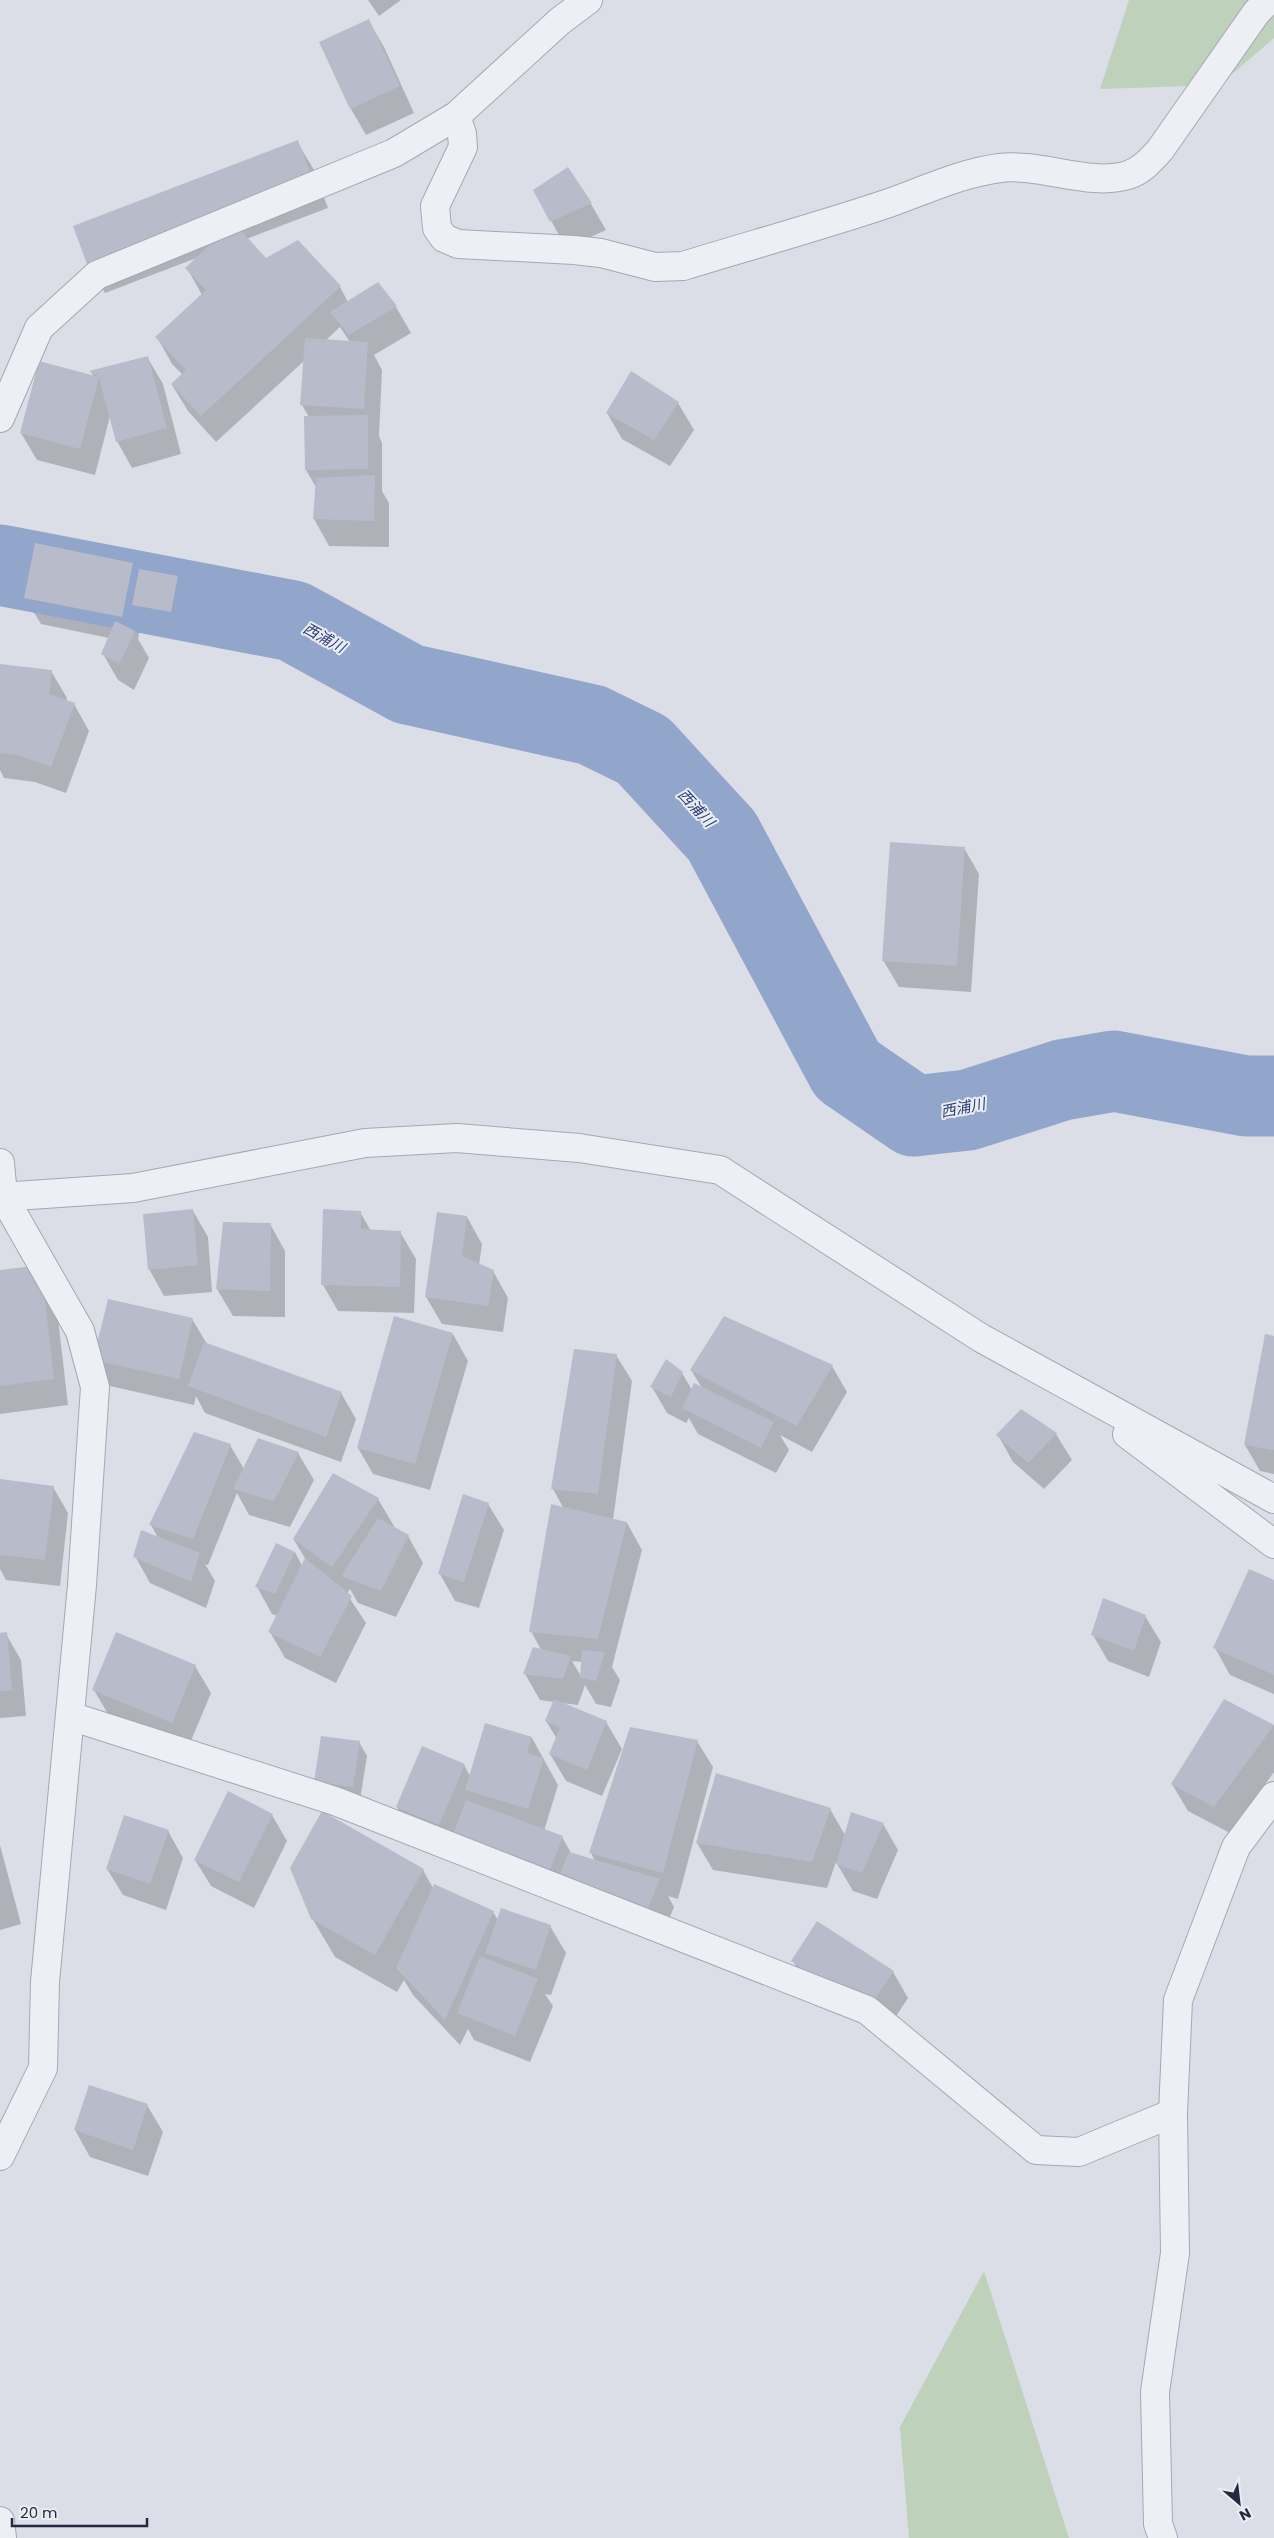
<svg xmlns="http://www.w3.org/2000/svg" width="1274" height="2538" font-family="Poppins,'Noto Sans JP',sans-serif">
<rect width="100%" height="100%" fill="#dbdee7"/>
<path fill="#bdd1bb" d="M1129,0H1274V38L1219,85L1100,89Z
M984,2271L1068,2535L1069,2538H909L900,2427Z"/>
<path fill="#0003" fill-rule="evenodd" d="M368,0H401L379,16Z
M368,20L384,47L414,113L366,135L351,109Z
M297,142L313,168L328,208L246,239L265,259L297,242L340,287L348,302L378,283L396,307L411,333L374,355L382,370L379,436L382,443V491L389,503V547L329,546L314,519L316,487L306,470L309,417L302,405L305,360L216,442L188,411L172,385L183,375L172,364L157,337L202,295L187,268L199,257L105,293L90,266ZM340,327L350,342L325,341Z
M535,191L591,204L606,230L566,248Z
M147,357L163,384L181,454L132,468L117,441L110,416L95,475L37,460L21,433L94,377L91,372Z
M632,373L678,403L694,430L670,466L622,439L607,413Z
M132,564L139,576L178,577L193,603L186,638L149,632L142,619L138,639L149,658L134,690L118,680L103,654L109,638L41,624L25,598Z
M0,665L51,671L67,698L66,702L74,704L89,731L66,793L35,782L4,778L0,770Z
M964,848L979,874L971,992L899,987L883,960Z
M193,1211L208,1237L212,1292L164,1296L149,1269Z
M360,1212L371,1231L400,1232L416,1259L414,1313L338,1311L323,1285Z
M467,1217L482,1244L479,1265L493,1271L508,1298L503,1332L442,1324L426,1297Z
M224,1224H270L285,1251V1317L233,1316L217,1289Z
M0,1271L55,1293L68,1405L0,1414Z
M192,1319L207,1344L341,1393L356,1419L341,1462L205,1413L196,1396L194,1405L110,1386L94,1360Z
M453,1334L468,1361L430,1490L373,1474L358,1448Z
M1274,1337V1474L1260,1471L1245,1445Z
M616,1355L632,1381L613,1520L627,1523L642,1550L612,1667L620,1680L611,1707L596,1704L585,1685L578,1705L562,1703L606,1722L622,1749L602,1796L566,1781L550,1754L557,1739L546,1721L554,1702L540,1700L525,1674L541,1650L531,1631L564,1509L553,1489ZM572,1661L582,1662L581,1676Z
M832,1366L847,1392L812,1452L780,1435L789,1450L776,1473L698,1434L689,1418L686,1423L667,1413L652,1387L682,1373L692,1390L702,1388L691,1370Z
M1021,1411L1056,1434L1072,1460L1044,1489L1013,1462L998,1435Z
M230,1445L244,1469L298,1453L314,1480L290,1527L249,1515L237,1493L208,1565L205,1564L215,1581L206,1608L150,1583L135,1556L158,1538L151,1525Z
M333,1474L378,1499L394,1526L393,1528L408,1536L423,1563L396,1617L358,1603L350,1589L347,1594L366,1623L336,1683L285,1658L270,1632L278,1616L272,1614L257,1587L295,1552L302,1566L306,1560L294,1540Z
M0,1481L53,1487L68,1513L60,1586L6,1580L0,1569Z
M488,1504L504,1530L479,1608L455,1601L440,1574Z
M1274,1582V1694L1230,1675L1215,1648Z
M1145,1616L1161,1642L1149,1677L1108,1661L1093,1635Z
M0,1634H6L21,1660L26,1716L0,1718Z
M195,1666L211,1693L188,1748L109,1716L94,1690Z
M1224,1700L1274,1725V1772L1230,1833L1188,1811L1172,1784Z
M532,1738L558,1785L544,1831L562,1837L571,1853L595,1861L591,1853L697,1741L713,1767L678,1899L668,1896L674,1907L663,1934L412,1833L397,1807L464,1765L470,1776Z
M359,1742L367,1756L360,1800L316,1781Z
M830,1809L845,1835L883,1824L898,1850L877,1899L853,1891L836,1862L827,1888L713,1870L697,1843Z
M272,1815L287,1841L254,1908L211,1886L195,1860Z
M168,1831L183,1858L166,1910L123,1895L107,1869Z
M0,1845L21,1924L0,1930Z
M423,1870L433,1888L493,1912L498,1920L550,1926L566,1953L551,1995L545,1994L553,2006L530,2062L474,2040L468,2029L460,2045L413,1995L404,1980L397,1992L335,1957L312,1918Z
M793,1961L893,1972L908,1998L883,2036L808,1987Z
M147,2105L163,2132L148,2176L90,2157L75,2130Z"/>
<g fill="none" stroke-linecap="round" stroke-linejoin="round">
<path stroke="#92a5ca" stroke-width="81" d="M0,565L293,621L408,684L592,725L643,750L722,836L847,1070L914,1116L968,1110L1062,1080L1114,1071L1246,1096H1274"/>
</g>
<path fill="#b8bcca" d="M369,19L400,86L350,109L319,42Z
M298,140L313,181L88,267L73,226Z
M568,167L592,203L550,222L533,190Z
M234,223L266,258L298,240L341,286L201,416L171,384L186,370L155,337L206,290L185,268Z
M378,282L397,306L349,335L330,312Z
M305,338L368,342L364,409L300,405Z
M148,356L167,428L116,442L99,377L89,371Z
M39,361L99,377L80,449L20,433Z
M631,371L679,402L654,440L606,413Z
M368,415V469L305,470L304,416Z
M375,475L374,521L313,519L316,478Z
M35,543L133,563L122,617L24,598Z
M139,569L178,576L171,612L132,605Z
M115,621L135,631L119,664L101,654Z
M0,664L52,670L49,694L75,703L51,767L18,755L0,753Z
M890,842L965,847L957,966L882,961Z
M193,1209L198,1265L148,1270L143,1214Z
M323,1209L361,1211V1229L401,1231L400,1287L321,1285Z
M437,1212L467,1216L462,1256L494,1270L488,1306L425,1297Z
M223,1222L271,1223L270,1291L216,1289Z
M41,1265L54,1379L0,1386V1270Z
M108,1299L193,1318L179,1379L93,1360Z
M394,1316L453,1333L415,1464L357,1448Z
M724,1316L833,1365L797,1426L690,1370Z
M1265,1334L1274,1336V1450L1244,1445Z
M204,1342L342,1392L326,1437L188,1386Z
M574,1349L617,1354L598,1494L551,1489Z
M666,1359L683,1372L671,1397L650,1387Z
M694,1383L774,1422L761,1448L682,1408Z
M1021,1409L1057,1433L1028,1463L996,1435Z
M194,1432L231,1444L193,1539L149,1525Z
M258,1438L299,1452L274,1501L233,1489Z
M333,1473L379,1498L332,1567L293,1539Z
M0,1479L54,1486L45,1560L0,1555Z
M463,1494L489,1503L464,1582L438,1574Z
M551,1504L627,1522L598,1639L529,1632Z
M378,1518L409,1535L381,1591L341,1576Z
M141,1530L200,1553L191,1582L133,1557Z
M276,1543L295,1552L275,1594L255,1587Z
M305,1558L352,1596L320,1657L268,1632Z
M1249,1569L1274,1580V1675L1213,1648Z
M1103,1598L1146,1615L1134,1651L1091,1635Z
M7,1632L12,1690L0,1691V1633Z
M116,1632L196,1665L172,1723L92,1690Z
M533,1647L571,1656L563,1679L523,1674Z
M582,1650L605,1652L596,1681L580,1678Z
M554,1699L607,1721L587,1770L549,1754L560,1728L545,1721Z
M1224,1699L1274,1725L1214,1807L1171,1784Z
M485,1723L532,1737L527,1753L544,1758L528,1809L465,1790Z
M630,1727L698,1740L663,1873L589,1853Z
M321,1736L360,1741L353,1787L314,1782Z
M422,1746L465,1764L439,1825L396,1807Z
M716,1773L831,1808L812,1862L696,1843Z
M228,1791L273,1814L239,1882L194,1860Z
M466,1800L563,1836L549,1873L452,1837Z
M322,1811L424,1869L375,1955L311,1919L290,1868Z
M851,1812L884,1823L862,1873L836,1864Z
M124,1815L169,1830L150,1884L106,1869Z
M569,1852L660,1879L648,1908L559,1877Z
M434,1884L494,1911L445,2020L396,1968Z
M501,1908L551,1925L536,1970L485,1953Z
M817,1921L894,1971L867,2010L791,1961Z
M480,1956L538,1979L515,2036L457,2013Z
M89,2085L148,2104L133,2150L74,2130Z"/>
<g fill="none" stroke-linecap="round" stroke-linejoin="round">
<defs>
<path id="minor" d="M456,116L462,134L463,147L435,206L437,228L444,238L458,244L574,250L601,253L655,267L683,266C751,245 821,226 889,203C926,190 961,173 1000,168C1041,163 1090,187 1128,175C1141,171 1151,160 1160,150L1256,13L1268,0
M0,418L39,328L97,275L394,153L456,116L560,21L588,0
M0,1163L3,1196L80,1331L95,1387L82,1585L45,1982L43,2068L0,2156
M0,1197L133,1188L365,1143L457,1138L579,1148L720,1170L981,1338L1274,1499
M1127,1434L1274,1544
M70,1716L335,1801L867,2010L1036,2150L1079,2152L1173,2113
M0,2521L2,2538
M1163,2538L1158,2524L1155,2392L1175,2253L1173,2113L1178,2000L1236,1847L1274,1796"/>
</defs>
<use href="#minor" stroke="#a4a8b4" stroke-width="30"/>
<use href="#minor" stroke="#eeeff5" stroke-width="28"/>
</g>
<g text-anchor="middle" stroke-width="4" stroke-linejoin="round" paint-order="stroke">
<g font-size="15" font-style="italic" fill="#2c4174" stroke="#eaedf4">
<text transform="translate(324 638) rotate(29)" y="5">西浦川</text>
<text transform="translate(696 808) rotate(47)" y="5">西浦川</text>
<text transform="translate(963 1108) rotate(-11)" y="5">西浦川</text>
</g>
</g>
<g transform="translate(1239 2503) rotate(152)" stroke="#eaedf4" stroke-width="4" paint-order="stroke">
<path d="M0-4L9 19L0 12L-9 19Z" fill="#24293d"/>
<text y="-8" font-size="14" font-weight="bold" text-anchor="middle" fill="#24293d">N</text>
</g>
<path d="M12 2518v8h135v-8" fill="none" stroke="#24293d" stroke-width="2.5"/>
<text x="20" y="2518" font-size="15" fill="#24293d" stroke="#eaedf4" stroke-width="4" paint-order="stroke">20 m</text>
</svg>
